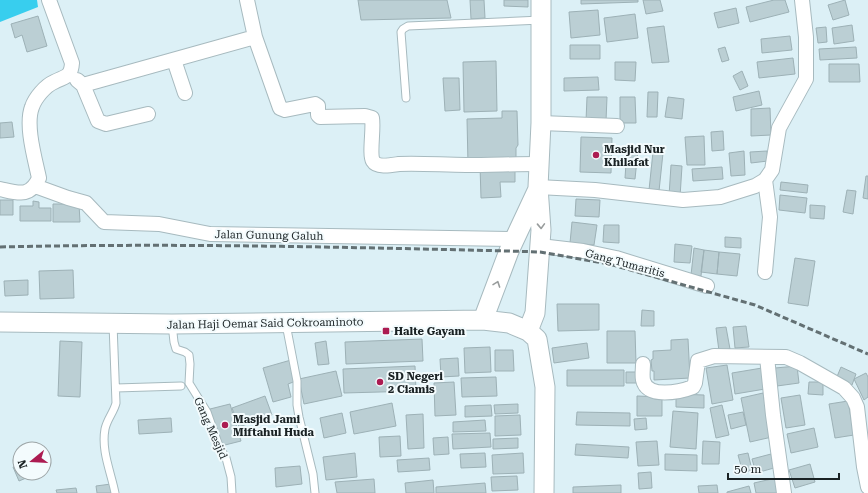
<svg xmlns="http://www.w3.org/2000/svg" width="868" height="493" font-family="'Roboto Serif',serif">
<rect width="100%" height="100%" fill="#dcf0f6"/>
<path fill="#38ceee" d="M0,0H37L38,7L0,22Z"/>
<path fill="#bbcfd4" stroke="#9db1b6" d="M358,0H447L451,18L361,20Z
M470,0H484L485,18L471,19Z
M504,0H528V7L504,6Z
M581,0H638V2L581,4Z
M643,0H660L663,11L646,14Z
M774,0H785L789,12L750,22L746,7Z
M845,0L849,15L833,20L828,5Z
M736,8L739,23L718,28L714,13Z
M598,10L600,35L571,38L569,12Z
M635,14L638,38L607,42L604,18Z
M38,16L47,46L27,52L22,35L15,38L11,24Z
M852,25L854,41L834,44L832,28Z
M664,26L669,62L652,63L647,28Z
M826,27L827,42L818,43L816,28Z
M790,36L792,50L762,53L761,39Z
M570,45H600V59H570Z
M725,47L729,60L722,62L718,49Z
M856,47L857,58L820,60L819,49Z
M793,58L795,74L759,78L757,62Z
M496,61L497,111L464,112L463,62Z
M615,62H636L635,81L615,80Z
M829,64H859L860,82H829Z
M742,71L748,86L740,90L733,76Z
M598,77L599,90L564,91V78Z
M443,78H459L460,110L445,111Z
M759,91L762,105L736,111L733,97Z
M648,92H658L657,117H647Z
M587,97H607L606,121H586Z
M620,97H635L636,123H620Z
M668,97L684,99L682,119L665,117Z
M770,108L771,135L751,136V109Z
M502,111H517L518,145L516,148V163L468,164L467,119L502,118Z
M12,122L14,137L0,138V123Z
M723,131L724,150L712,151L711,132Z
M704,136L705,165H687L685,137Z
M581,137L612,138L611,173L580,172Z
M627,149L638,150L635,179L625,178Z
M744,151L745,175L731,176L729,153Z
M767,151L768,161L751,163L750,152Z
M653,152L663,153L659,191L649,190Z
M515,165V182H500L501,197L481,198L480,166Z
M671,165L682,166L680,197L669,196Z
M722,167L723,179L693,181L692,169Z
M866,176H868V199L863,198Z
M781,182L808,185L807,193L780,190Z
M847,190L856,191L853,214L843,212Z
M780,195L807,198L805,213L779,210Z
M576,199L600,200L599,217L575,216Z
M0,200H13V215H0Z
M33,201L39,202V208H51V221H20V206H33Z
M53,204H79L80,222H53Z
M810,205L825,206L824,219L810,218Z
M572,222L597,225L594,245L570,243Z
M604,225H619V243L603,242Z
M725,237L741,238V248L725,247Z
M675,244L692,246L690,263L674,262Z
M694,248L704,250L701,276L691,275Z
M704,250L719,252L717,274L701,272Z
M719,252L740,254L737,276L717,274Z
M795,258L815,261L808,306L788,303Z
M73,270L74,298L40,299L39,271Z
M28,280V295L5,296L4,281Z
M557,304H599V330L558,331Z
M642,310L654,311V326H641Z
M746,326L749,347L735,348L733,327Z
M726,327L730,349L719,351L716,328Z
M607,331H635L636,363H607Z
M422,339L423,361L346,364L345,342Z
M688,339L690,378L654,380V371H652L651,360L653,359V351L671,350V340Z
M60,341L82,342L80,397L58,396Z
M326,341L329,364L318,365L315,343Z
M587,343L589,358L554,363L552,348Z
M490,347L491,372L465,373L464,348Z
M495,350H513L514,371H495Z
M458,358L459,376L441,377L440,359Z
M291,360L296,381L288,384L291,397L273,402L263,368Z
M727,365L733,400L712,404L706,368Z
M415,366L416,391L344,393L343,369Z
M797,366L799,383L777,386L775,368Z
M841,367L856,374L852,385L836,379Z
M762,368L765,389L735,394L732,373Z
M567,370H624V386H567Z
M336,371L342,396L304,404L299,379Z
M626,372H640L641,383H626Z
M866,373L868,377V397L864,400L854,379Z
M496,377L497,396L462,397L461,378Z
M454,382L456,415L435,416L434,383Z
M809,382H823V395L808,394Z
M763,393L772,437L750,442L741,398Z
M676,394L704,395V408L676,407Z
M800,395L805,425L786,428L781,398Z
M265,396L272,415L239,427L232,408Z
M637,396L662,397V416H637Z
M848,401L854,435L835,438L829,404Z
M392,403L396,426L354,434L350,412Z
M230,404L241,441L221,446L210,409Z
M518,404V413L495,414L494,405Z
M491,405L492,416L465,417V406Z
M722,405L729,435L716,438L710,408Z
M673,411L698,413L696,449L670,447Z
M577,412L630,413V426L576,425Z
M743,412L746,425L731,429L728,415Z
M342,413L346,433L324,438L320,418Z
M423,414L424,448L408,449L406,415Z
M520,415L521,435L495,436V416Z
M171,418L172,432L139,434L138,420Z
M646,418L647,429L635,430L634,419Z
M485,420L486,431L453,432V422Z
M814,428L818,447L791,453L787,434Z
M490,433L491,447L453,449L452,434Z
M400,436L401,456L380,457L379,437Z
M448,437L449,454L434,455L433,438Z
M518,438V448L493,449V439Z
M657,441L659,465L638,466L636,442Z
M703,441L720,442L719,464H702Z
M576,444L629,447L628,458L575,455Z
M355,453L357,477L326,480L323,457Z
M485,453L486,467L461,468L460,454Z
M523,453L524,473L493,474L492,455Z
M748,453L752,470L743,473L738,455Z
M665,454L697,455V471L665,470Z
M771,454L774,468L756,473L752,459Z
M429,458L430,470L398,472L397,460Z
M20,463V473H30L31,476L19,481L13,467Z
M810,464L815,482L795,488L789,470Z
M300,466L302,484L276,487L275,468Z
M651,472L652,488L639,489L638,473Z
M517,476L518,490L492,491L491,477Z
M776,478L779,493H756L754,483Z
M374,479L375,493H337L335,482Z
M433,480L434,493H406L405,483Z
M485,483L486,493H436V487Z
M111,484L112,493H97L96,486Z
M621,485V493H573V487Z
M717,485L718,493H699L698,486Z
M749,486L751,493H727V492Z
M76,488L77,493H57L56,490Z"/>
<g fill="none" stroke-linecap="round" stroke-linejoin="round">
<defs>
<path id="lane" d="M406,98L401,32L403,29L408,26L541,20
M113,324L116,403C114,412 107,419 105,429C101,451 111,472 115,493
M172,324L174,342L176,349L185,352L189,355L190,364L189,383L207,412L219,446L226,458L231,477L232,493
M286,324L297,381V405L299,417L313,474L315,493
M116,388L181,386"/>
<path id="street" d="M247,0L255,37L280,108L285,110L315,104L318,106V115L320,117L365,116L372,118C374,128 369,154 373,161C377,168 392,165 399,164C421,163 444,165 466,165C490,165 515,164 539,164
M174,60L185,93
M77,80L83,85L98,121L106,124L148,114
M83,85L255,37
M541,123L617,126
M35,186L68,198L86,203L104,222L159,224L210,234L515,239
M538,187L595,190L683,200L720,197L755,186L765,180L772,170L779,128L806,79V37L802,0
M0,189C18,193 30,198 39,178C35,159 25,125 32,107C35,98 45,86 54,82C65,76 71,78 72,63L49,0
M540,246L583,251L616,258L707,286
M765,272L770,217L765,180
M767,357L773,415L784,493
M643,364C643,369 642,375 643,380C647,399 680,392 693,387L695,383L698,361L714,356L786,357L800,363L844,388L853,398L857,407L864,467L868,487"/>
<path id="secondary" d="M483,320L509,251L538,189
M0,322L172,324L483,320L509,323L528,331L537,339L545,387L544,493
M528,331L535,313L541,230L538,187L541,123V0"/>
</defs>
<use href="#lane" stroke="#a7babf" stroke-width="9"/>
<use href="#street" stroke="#a7babf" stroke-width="16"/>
<use href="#secondary" stroke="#a7babf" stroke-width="21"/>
<use href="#lane" stroke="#fff" stroke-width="7"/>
<use href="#street" stroke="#fff" stroke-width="14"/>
<use href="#secondary" stroke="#fff" stroke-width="19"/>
<path stroke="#637073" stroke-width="3" stroke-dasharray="6 3" stroke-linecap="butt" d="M0,247C170,243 339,247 509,251L540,252L609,264L755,305L868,354"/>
</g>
<defs><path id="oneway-chevron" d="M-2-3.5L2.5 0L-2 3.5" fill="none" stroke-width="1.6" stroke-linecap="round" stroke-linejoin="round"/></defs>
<g stroke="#989c9c">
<use href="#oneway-chevron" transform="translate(541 226) rotate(88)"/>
<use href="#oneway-chevron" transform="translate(497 284) rotate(-70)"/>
</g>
<g fill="#ac1b51" stroke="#f3fbfd" stroke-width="1.5">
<circle cx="596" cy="155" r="4"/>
<rect x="382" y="327" width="8" height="8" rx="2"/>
<circle cx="380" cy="382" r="4"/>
<circle cx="225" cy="425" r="4"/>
</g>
<g text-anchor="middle" stroke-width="4" stroke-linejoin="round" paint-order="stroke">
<g font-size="11" font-weight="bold" fill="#1a2224" stroke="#f3fbfd" text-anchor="start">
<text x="604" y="153">Masjid Nur<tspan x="604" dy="13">Khilafat</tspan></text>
<text x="394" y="335">Halte Gayam</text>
<text x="388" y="380">SD Negeri<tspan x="388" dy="13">2 Ciamis</tspan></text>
<text x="233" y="423">Masjid Jami<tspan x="233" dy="13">Miftahul Huda</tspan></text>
</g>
<g font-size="11" fill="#1a2224" stroke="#f3fbfd">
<text transform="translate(269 235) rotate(1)" y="4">Jalan Gunung Galuh</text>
<text transform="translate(625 263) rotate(15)" y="4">Gang Tumaritis</text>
<text transform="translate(265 323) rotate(-1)" y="4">Jalan Haji Oemar Said Cokroaminoto</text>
<text transform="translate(211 428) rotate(66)" y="4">Gang Mesjid</text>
</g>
</g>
<g transform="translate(32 461) rotate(252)"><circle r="19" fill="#f3fbfd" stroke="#9ca4a6"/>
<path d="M0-3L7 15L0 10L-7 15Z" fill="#ac1b51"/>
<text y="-6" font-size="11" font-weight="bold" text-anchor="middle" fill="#1a2224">N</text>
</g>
<path d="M728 473v6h111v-6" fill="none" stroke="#1a2224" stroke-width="2"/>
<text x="734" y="473" font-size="12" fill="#1a2224" stroke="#f3fbfd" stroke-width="3" paint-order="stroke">50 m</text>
</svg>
